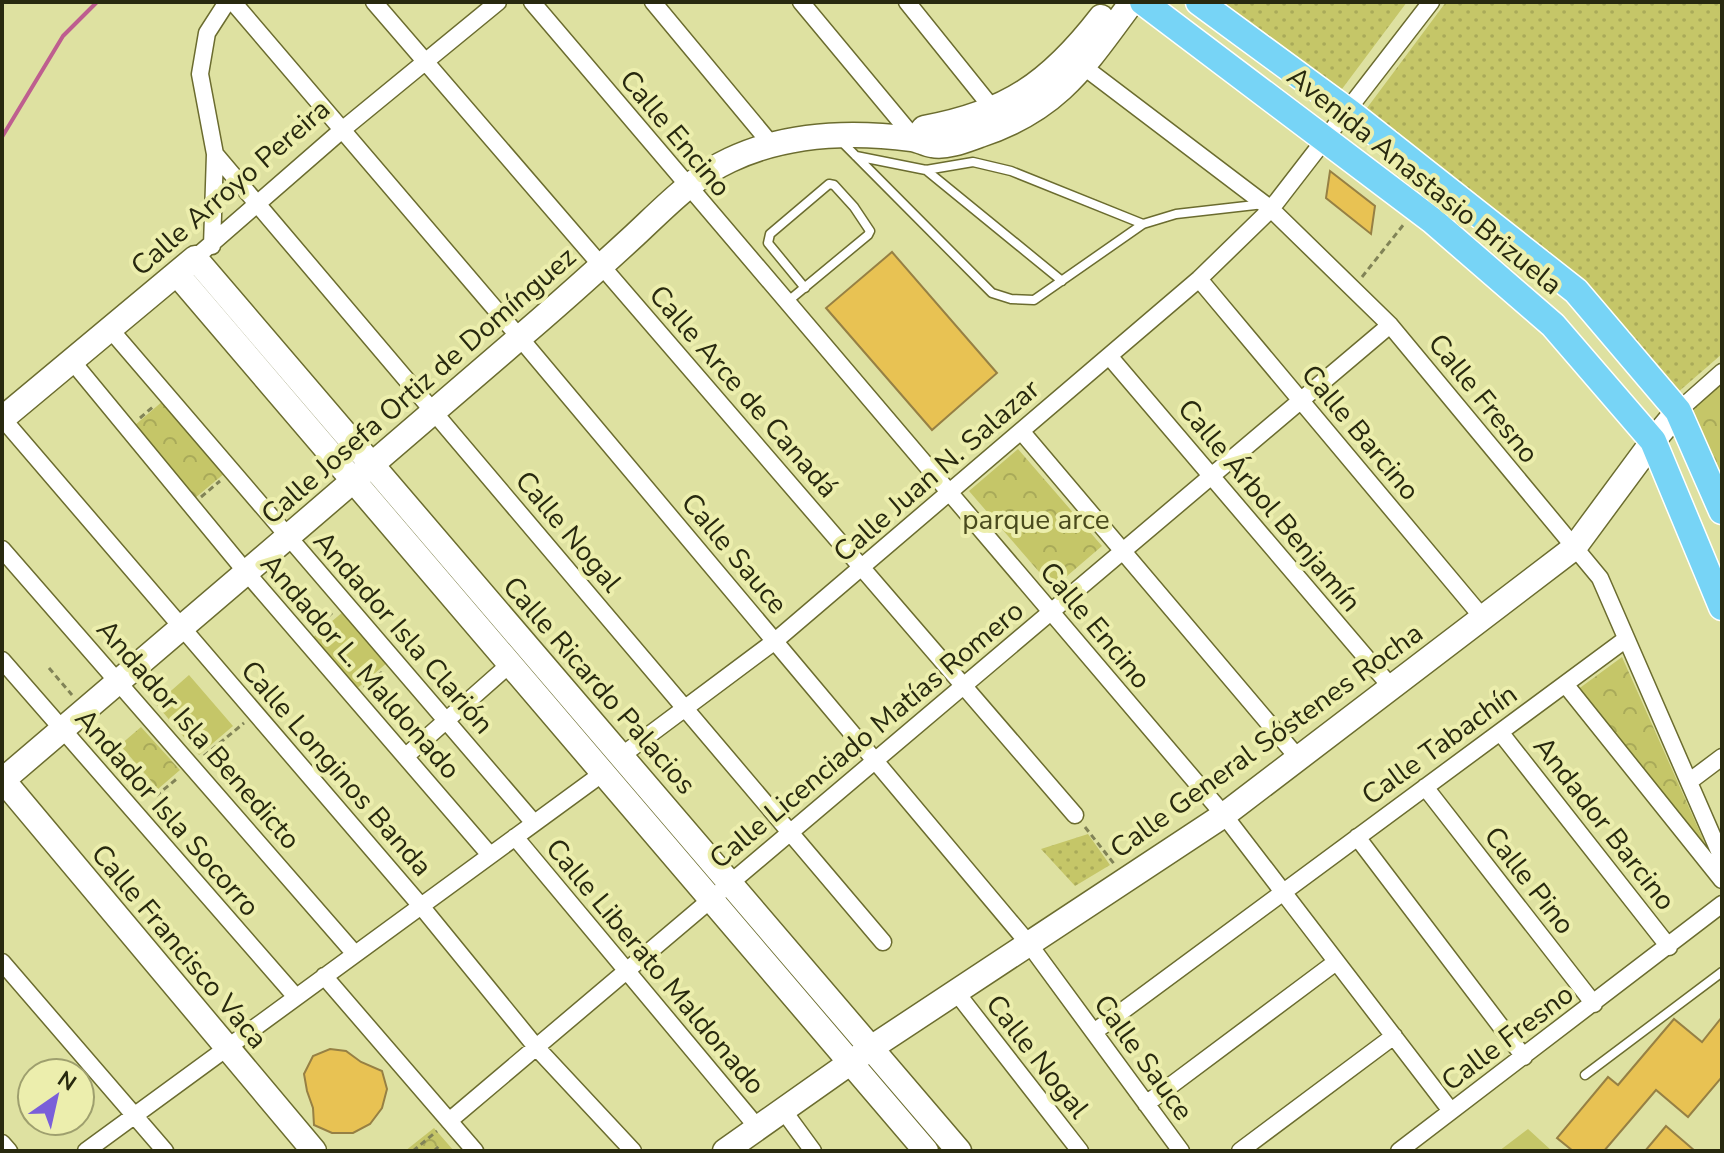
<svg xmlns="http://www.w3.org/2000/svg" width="1724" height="1153" font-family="'Nunito Sans',sans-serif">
<defs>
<pattern id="grass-dots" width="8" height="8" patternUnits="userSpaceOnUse" patternTransform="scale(2)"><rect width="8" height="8" fill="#c5c668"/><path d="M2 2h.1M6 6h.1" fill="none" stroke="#a9aa59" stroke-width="1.8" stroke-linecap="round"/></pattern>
<pattern id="park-crowns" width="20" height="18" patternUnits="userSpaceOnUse" patternTransform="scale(2)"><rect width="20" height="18" fill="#c5c668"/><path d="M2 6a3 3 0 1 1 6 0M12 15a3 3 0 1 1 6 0" fill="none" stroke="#a9aa59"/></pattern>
</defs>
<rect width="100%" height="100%" fill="#dee1a1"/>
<path fill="url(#grass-dots)" d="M1212,2H1407L1339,93Z
M1446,2H1722V354L1677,393L1364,112Z
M1088,834L1110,865L1075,886L1041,849Z"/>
<path fill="url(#park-crowns)" d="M1722,384V495L1687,414Z
M164,400L225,473L195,498L134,426Z
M1018,449L1102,546L1053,588L969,491Z
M1622,657L1711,857L1577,690Z
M141,727L180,770L158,789L120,745Z
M434,1128L454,1151H405Z"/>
<path fill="#c5c668" d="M344,611L388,662L354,691L310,640Z
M189,675L233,726L199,755L156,704Z
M1528,1129L1552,1151H1499Z"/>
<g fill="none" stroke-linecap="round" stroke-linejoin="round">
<path stroke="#be5e8f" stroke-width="4" d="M2,137L63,36L97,2"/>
</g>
<path fill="#e8c253" stroke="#968044" stroke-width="2" d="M1330,171L1375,206L1371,234L1326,198Z
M892,252L997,373L932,430L826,308Z
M1722,1017V1077L1688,1117L1656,1090L1604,1151H1573L1557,1138L1608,1077L1618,1085L1674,1019L1702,1042Z
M330,1049L346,1051L361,1062L382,1071L387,1089L382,1108L370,1124L353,1133H332L314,1125L313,1108L307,1091L304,1074L313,1056Z
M1666,1126L1695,1151H1645Z"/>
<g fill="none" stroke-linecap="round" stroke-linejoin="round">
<defs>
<path id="lane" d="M840,140L992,293L1011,299L1034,300L1143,224L1176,214L1264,204
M856,156L926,170L973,162L1011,171L1143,224
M926,170L1062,281
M787,302L868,235L870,231L854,207L834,185L829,184L770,234L768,243L805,288
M1585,1075L1722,972"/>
<path id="street" d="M233,2L520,338L1029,944L1181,1151
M374,2L1075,815
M532,2L1224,815L1451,1111
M653,2L771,144
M801,2L915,139
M907,2L993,109
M1084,67L1271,209L1390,325L1600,578L1722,858
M215,154L883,942
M212,246L215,154L200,74L207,33L227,2
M195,258L342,130L498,2
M1199,279L1483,618
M110,329L534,823
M1109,356L1392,688
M72,361L246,572L490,855
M1678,411L1722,372
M3,419L421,906L536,1047L633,1151
M1021,431L1299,759
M2,549L355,954
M2,660L296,997
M1565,684L1722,880
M1500,732L1669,947
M406,756L510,664
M621,756L775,641L1199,279L1271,209L1431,2
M1690,781L1722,757
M1425,787L1594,1004
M515,837L758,1128
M1357,837L1524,1057
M2,962L165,1151
M324,976L475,1151
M956,992L1080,1151
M1094,1032L1626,639
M1146,1104L1336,962
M783,1110L813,1151
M449,1121L1390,325
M2,1143L9,1151
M86,1151L603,773
M1240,1151L1394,1036
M1399,1151L1722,904"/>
<path id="secondary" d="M915,139L924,128C1007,113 1050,83 1101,17
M177,274L926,1151
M2,419L195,258L959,1151
M2,779L314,1151
M3,780C175,633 347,487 518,339C558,305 597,270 635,235C664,208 693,177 730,160C787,133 850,131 912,139C919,140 925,144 932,145C947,148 966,140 980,135C1059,109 1085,65 1132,2
M725,1151L871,1048L1224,815L1574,548L1653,441L1678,411"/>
<path id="primary" d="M1143,2L1433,221L1553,325L1653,441L1722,607
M1199,2L1349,112L1576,291L1678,411L1722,511"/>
</defs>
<use href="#lane" stroke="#6b6c2f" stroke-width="11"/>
<use href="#street" stroke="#6b6c2f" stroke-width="19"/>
<use href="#secondary" stroke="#6b6c2f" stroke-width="27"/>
<use href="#primary" stroke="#fff" stroke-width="29"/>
<path stroke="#818357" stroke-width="3" stroke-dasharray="6 4" stroke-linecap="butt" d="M1362,277L1404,224
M140,418L155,405
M201,497L220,481
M314,629L332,613
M49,668L72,695
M364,688L382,672
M98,725L157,795L179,777
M204,756L244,723
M1085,827L1115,865
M413,1151L437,1131
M434,1151L440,1145"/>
<use href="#lane" stroke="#fff" stroke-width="8"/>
<use href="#street" stroke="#fff" stroke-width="16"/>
<use href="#secondary" stroke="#fff" stroke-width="24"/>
<use href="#primary" stroke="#77d4f6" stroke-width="26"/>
</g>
<g text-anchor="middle" stroke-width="8" stroke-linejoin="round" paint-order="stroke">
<g font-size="28" fill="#28290f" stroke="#eceead">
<text transform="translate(676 133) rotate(50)" y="10">Calle Encino</text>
<text transform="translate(1425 180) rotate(39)" y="10">Avenida Anastasio Brizuela</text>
<text transform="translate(230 187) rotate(-41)" y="10">Calle Arroyo Pereira</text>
<text transform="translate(418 385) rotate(-41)" y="10">Calle Josefa Ortiz de Domínguez</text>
<text transform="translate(744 391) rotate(49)" y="10">Calle Arce de Canadá</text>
<text transform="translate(1484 398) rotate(51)" y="10">Calle Fresno</text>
<text transform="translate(1361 432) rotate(50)" y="10">Calle Barcino</text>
<text transform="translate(936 470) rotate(-41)" y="10">Calle Juan N. Salazar</text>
<text transform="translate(1270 505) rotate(50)" y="10">Calle Árbol Benjamín</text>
<text transform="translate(569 531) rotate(50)" y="10">Calle Nogal</text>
<text transform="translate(735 553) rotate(50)" y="10">Calle Sauce</text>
<text transform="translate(1096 625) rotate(50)" y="10">Calle Encino</text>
<text transform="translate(404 632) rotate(49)" y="10">Andador Isla Clarión</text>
<text transform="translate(361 666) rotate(49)" y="10">Andador L. Maldonado</text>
<text transform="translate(600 685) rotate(49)" y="10">Calle Ricardo Palacios</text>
<text transform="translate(199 734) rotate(49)" y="10">Andador Isla Benedicto</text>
<text transform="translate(866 734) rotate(-40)" y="10">Calle Licenciado Matías Romero</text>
<text transform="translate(1266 740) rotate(-36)" y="10">Calle General Sóstenes Rocha</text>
<text transform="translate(1439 744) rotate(-36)" y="10">Calle Tabachín</text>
<text transform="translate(337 768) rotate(49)" y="10">Calle Longinos Banda</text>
<text transform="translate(168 812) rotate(49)" y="10">Andador Isla Socorro</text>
<text transform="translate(1605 823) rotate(52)" y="10">Andador Barcino</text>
<text transform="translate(1530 880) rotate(52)" y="10">Calle Pino</text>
<text transform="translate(180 946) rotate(50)" y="10">Calle Francisco Vaca</text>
<text transform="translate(656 966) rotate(50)" y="10">Calle Liberato Maldonado</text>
<text transform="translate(1507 1037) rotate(-37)" y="10">Calle Fresno</text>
<text transform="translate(1038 1056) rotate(52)" y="10">Calle Nogal</text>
<text transform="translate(1144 1057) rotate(54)" y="10">Calle Sauce</text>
</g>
<g font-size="28" fill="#4a4b1d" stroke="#eceead">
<text x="1036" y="529">parque arce</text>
</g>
</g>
<rect width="1724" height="1153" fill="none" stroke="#28290f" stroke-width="8"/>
<g transform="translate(56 1097) rotate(34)"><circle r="38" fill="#eceead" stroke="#9e9f6e" stroke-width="2"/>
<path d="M0-6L14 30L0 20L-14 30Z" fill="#7a5fd9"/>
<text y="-12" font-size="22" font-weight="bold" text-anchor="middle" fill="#28290f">N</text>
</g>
</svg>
